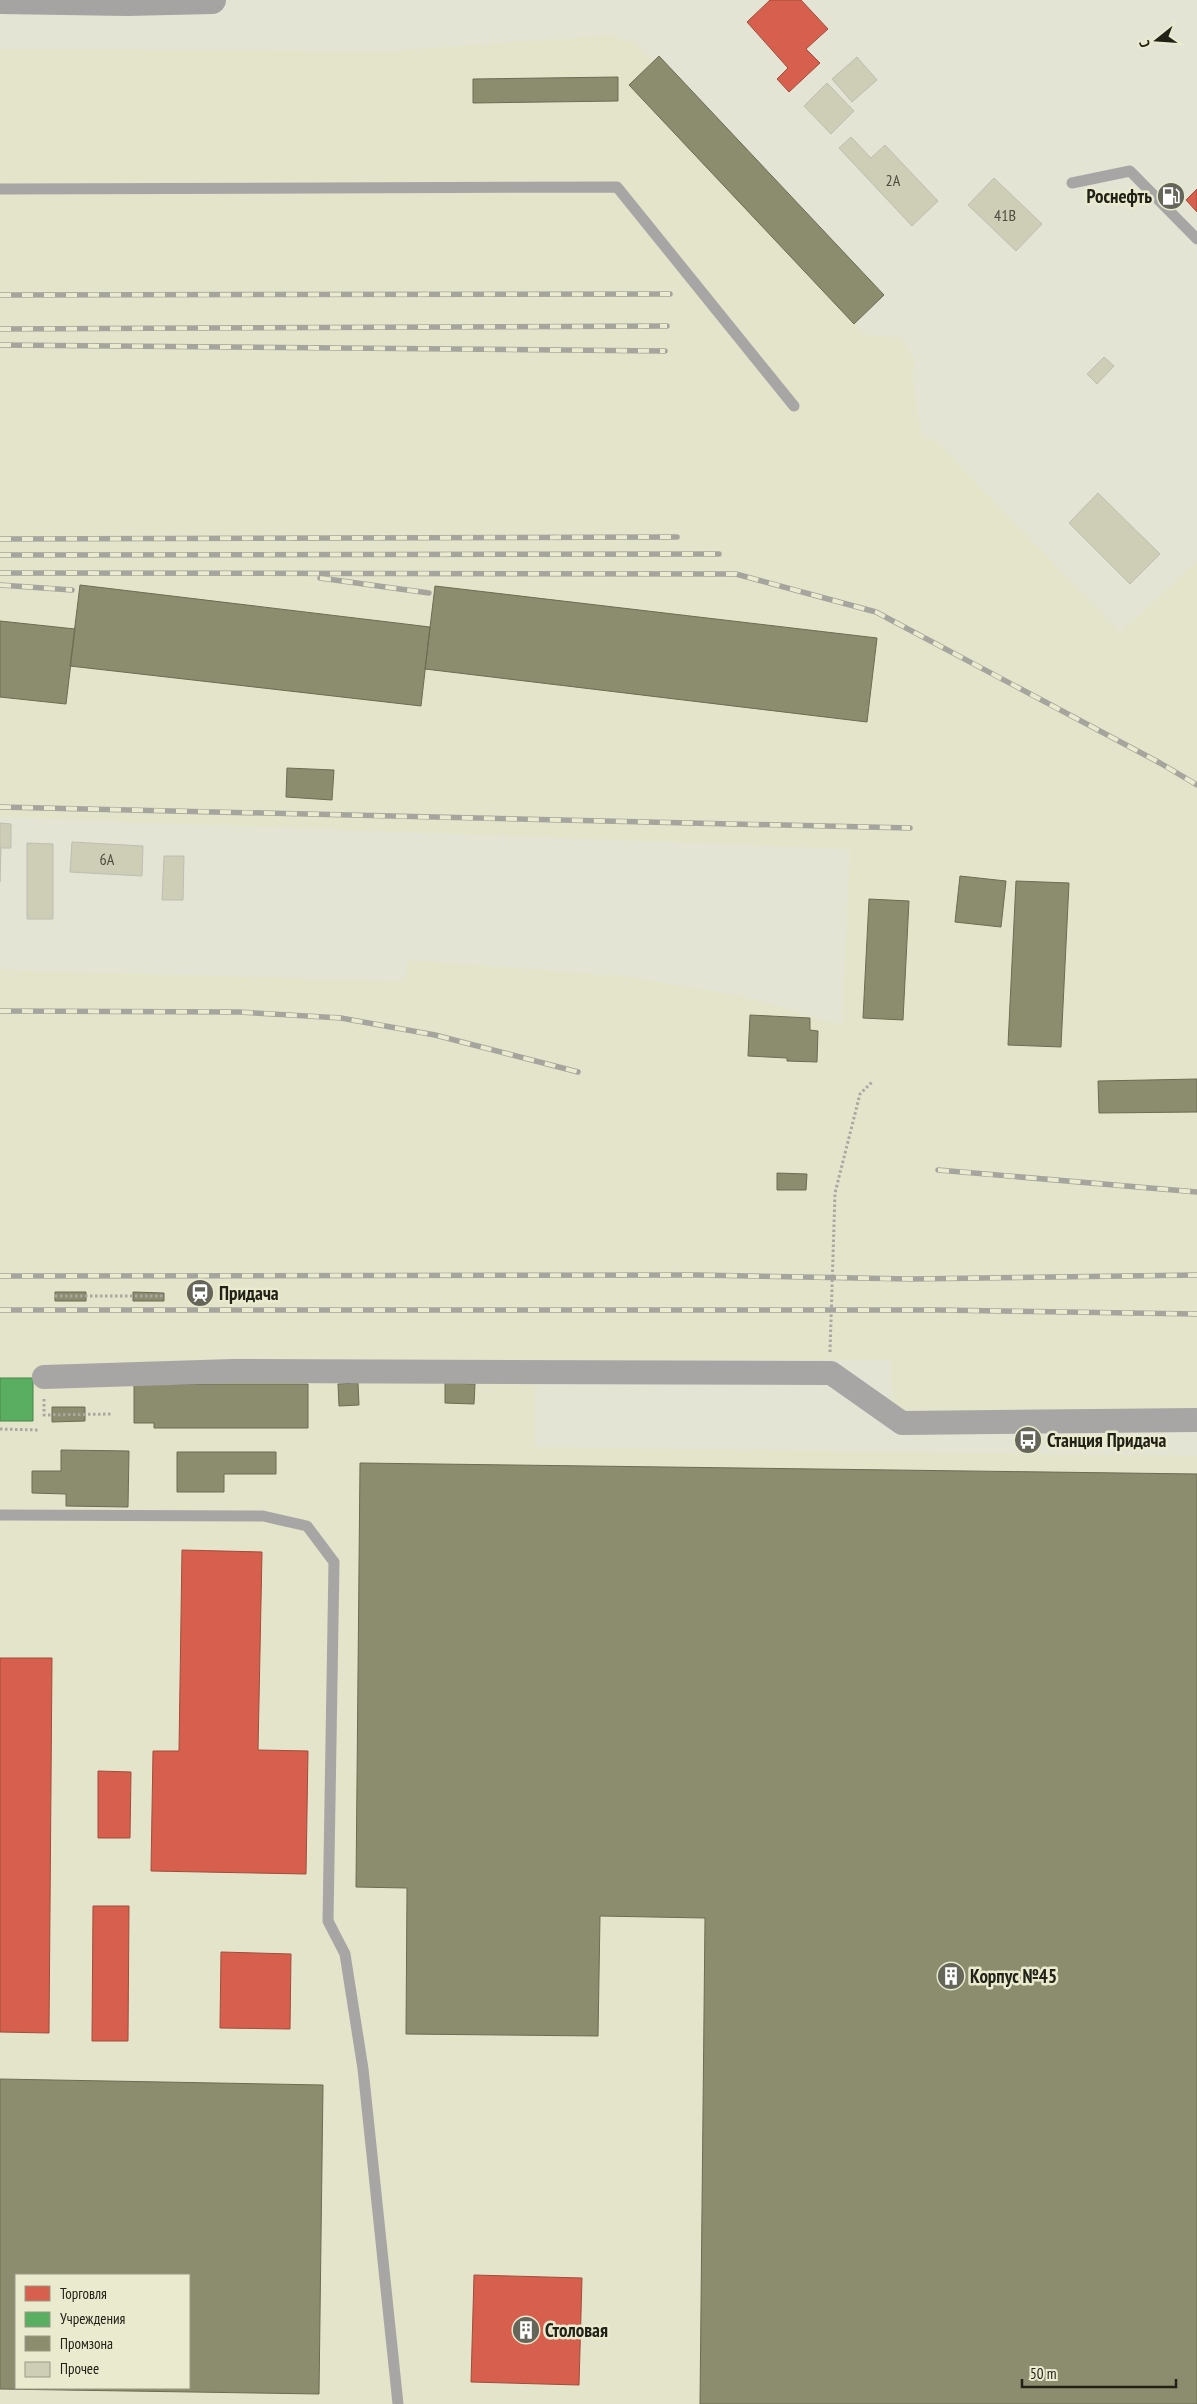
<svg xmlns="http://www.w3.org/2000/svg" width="1197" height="2404" font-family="'PT Sans Narrow',sans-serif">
<rect width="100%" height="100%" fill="#e4e4d5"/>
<path fill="#e4e4cb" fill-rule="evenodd" d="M609,35L633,41L654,61L659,56L884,295L854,324L866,335L901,337L915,361L912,375L922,437L935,439L1120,632L1197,561V1410L904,1412L893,1402L891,1360H535V1447L1197,1456V2404H0V970L405,981L408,960L624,976L743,996L842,1025L850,849L0,817V49L390,51ZM16,2275H189V2388H16Z"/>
<path fill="#d6604d" stroke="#a04d3d" d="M770,0H801L828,29L806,49L820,63L789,92L777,79L788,68L747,22Z
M1197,189V212L1186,200Z
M182,1550L262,1552L258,1750L308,1751L306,1874L151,1871L153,1751H179Z
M0,1658H52L49,2033L0,2032Z
M98,1771L131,1772L130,1838H98Z
M93,1906H129L128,2041H92Z
M221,1952L291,1954L290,2029L220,2028Z
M474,2275L582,2278L579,2385L471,2382Z"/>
<path fill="#5aae61" stroke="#49844b" d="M0,1378H33V1421H0Z"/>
<path fill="#8c8c6e" stroke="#6c6c54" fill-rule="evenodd" d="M659,56L884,295L854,324L629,85Z
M618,77V101L473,103V79Z
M80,585L430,627L421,706L70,666Z
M435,586L877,638L867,722L425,669Z
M0,621L75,629L66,704L0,697Z
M287,768L334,770L332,800L286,797Z
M960,876L1006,881L1001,927L955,922Z
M1016,881L1069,883L1061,1047L1008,1045Z
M869,899L909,901L903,1020L863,1018Z
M750,1015L810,1018V1030L818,1031L817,1062L787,1061V1058L748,1056Z
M1197,1079V1112L1099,1113L1098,1081Z
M777,1173L807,1174L806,1190H777Z
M55,1292H86V1301H55Z
M133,1292L164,1293V1301H133Z
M358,1383L359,1405L339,1406L338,1384Z
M445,1383L475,1384L474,1404L445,1403Z
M134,1384H308V1428H154V1423H134Z
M52,1407H85V1421L52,1422Z
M61,1450L129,1451L128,1507L66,1506V1494L32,1493V1471H61Z
M177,1452H276V1474H224V1492H177Z
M360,1463L1197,1474V2404H700L705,1918L600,1916L598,2036L406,2034L407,1888L356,1887Z
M0,2079L323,2085L319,2394L0,2389ZM16,2275H189V2388H16Z"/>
<path fill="#cecdb6" stroke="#bebeb2" d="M857,57L877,80L852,102L832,79Z
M827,83L854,111L831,134L804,106Z
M851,137L871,158L885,145L938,201L912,226L839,148Z
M994,178L1042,224L1016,251L968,205Z
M1104,357L1114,366L1097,384L1087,374Z
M1098,493L1160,554L1130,584L1069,523Z
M0,823L11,824V848H1L0,882Z
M72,842L143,846L142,876L70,872Z
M27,843L53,844V919H27Z
M164,856H184L183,900H162Z"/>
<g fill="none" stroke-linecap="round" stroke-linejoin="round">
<path stroke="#a8a8a3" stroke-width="3" stroke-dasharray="2.5 2.5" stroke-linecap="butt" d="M55,1296H164
M830,1352L835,1193L860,1094L873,1081
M44,1399V1415L112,1414
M0,1429L39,1430"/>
<path stroke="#a7a6a5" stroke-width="11" d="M1072,183L1130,171L1197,239
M0,189L617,187L794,406
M0,1515L263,1516L307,1526L334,1562L328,1921L345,1954L363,2069L398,2404"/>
<path stroke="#a7a6a5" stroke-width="24" d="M44,1377L232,1371L831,1373L902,1423L1197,1420"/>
<path stroke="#a5a4a2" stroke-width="28" d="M0,0L127,2L212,0"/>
<defs>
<path id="rail" d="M0,295L670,294
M0,329L667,326
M0,345L665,351
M0,539L677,537
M0,555L719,554
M0,573L736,574L876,612L1160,763L1197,785
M320,578L429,593
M0,585L72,590
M0,807L910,828
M0,1011L239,1012L341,1018L435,1035L578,1072
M938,1170L1197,1192
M0,1276L696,1275L911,1279L1197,1275
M0,1310H937L1197,1314"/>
</defs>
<use href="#rail" stroke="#a5a59e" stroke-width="5.5"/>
<use href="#rail" stroke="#eaeacf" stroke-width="4" stroke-dasharray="11" stroke-linecap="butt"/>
</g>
<defs>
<symbol id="fuel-disc" viewBox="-11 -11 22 22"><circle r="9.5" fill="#65655a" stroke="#eaeacf"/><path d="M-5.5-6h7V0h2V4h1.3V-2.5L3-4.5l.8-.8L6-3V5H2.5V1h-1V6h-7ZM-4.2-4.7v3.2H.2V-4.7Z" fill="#fff"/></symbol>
<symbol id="station-disc" viewBox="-11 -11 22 22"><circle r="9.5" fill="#65655a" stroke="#eaeacf"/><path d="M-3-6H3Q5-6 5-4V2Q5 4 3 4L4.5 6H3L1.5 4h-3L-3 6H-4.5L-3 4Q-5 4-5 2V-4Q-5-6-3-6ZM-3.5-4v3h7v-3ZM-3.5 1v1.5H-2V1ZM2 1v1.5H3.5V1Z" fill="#fff"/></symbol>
<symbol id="bus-disc" viewBox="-11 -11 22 22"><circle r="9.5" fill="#65655a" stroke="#eaeacf"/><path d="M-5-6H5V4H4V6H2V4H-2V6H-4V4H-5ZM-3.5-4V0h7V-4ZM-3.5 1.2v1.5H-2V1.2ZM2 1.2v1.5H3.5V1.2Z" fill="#fff"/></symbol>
<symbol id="building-disc" viewBox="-11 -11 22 22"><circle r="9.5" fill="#65655a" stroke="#eaeacf"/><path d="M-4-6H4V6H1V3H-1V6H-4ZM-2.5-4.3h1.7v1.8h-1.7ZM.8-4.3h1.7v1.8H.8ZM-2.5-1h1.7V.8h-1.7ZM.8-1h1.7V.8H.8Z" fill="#fff"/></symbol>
</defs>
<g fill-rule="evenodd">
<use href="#fuel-disc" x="1155" y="180" width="32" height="32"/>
<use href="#station-disc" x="184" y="1277" width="32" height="32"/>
<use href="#bus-disc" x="1012" y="1424" width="32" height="32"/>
<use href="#building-disc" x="935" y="1960" width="32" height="32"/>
<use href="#building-disc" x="510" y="2314" width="32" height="32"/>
</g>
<g text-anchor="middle" stroke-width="5" stroke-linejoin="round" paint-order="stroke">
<g font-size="16" fill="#4c4c40">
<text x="893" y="186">2А</text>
<text x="1005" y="221">41В</text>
<text x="107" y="865">6А</text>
</g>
<g font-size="19" font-weight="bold" fill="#212118" stroke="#eaeacf" text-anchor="start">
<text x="1152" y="203" text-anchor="end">Роснефть</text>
<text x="219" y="1300">Придача</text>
<text x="1047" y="1447">Станция Придача</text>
<text x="970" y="1983">Корпус №45</text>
<text x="545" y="2337">Столовая</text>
</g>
</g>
<rect x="15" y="2274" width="175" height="115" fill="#eaeacf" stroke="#9a9a86"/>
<rect x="25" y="2286" width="25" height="15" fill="#d6604d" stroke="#9a9a86"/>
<text x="60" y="2299" font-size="15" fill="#212118">Торговля</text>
<rect x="25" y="2312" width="25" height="15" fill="#5aae61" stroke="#9a9a86"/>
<text x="60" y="2324" font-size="15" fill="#212118">Учреждения</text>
<rect x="25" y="2336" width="25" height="15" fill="#8c8c6e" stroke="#9a9a86"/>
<text x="60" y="2349" font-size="15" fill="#212118">Промзона</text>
<rect x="25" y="2362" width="25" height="15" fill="#cecdb6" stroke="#9a9a86"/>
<text x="60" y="2374" font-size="15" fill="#212118">Прочее</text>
<g transform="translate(1157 40) rotate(253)" stroke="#eaeacf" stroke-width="4" paint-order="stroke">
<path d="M0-4L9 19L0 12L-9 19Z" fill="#212118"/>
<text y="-8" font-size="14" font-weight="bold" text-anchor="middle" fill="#212118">С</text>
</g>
<path d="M1022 2379v8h154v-8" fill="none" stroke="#212118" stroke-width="2.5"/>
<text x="1030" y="2379" font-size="15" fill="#212118" stroke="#eaeacf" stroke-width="4" paint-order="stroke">50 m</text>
</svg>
